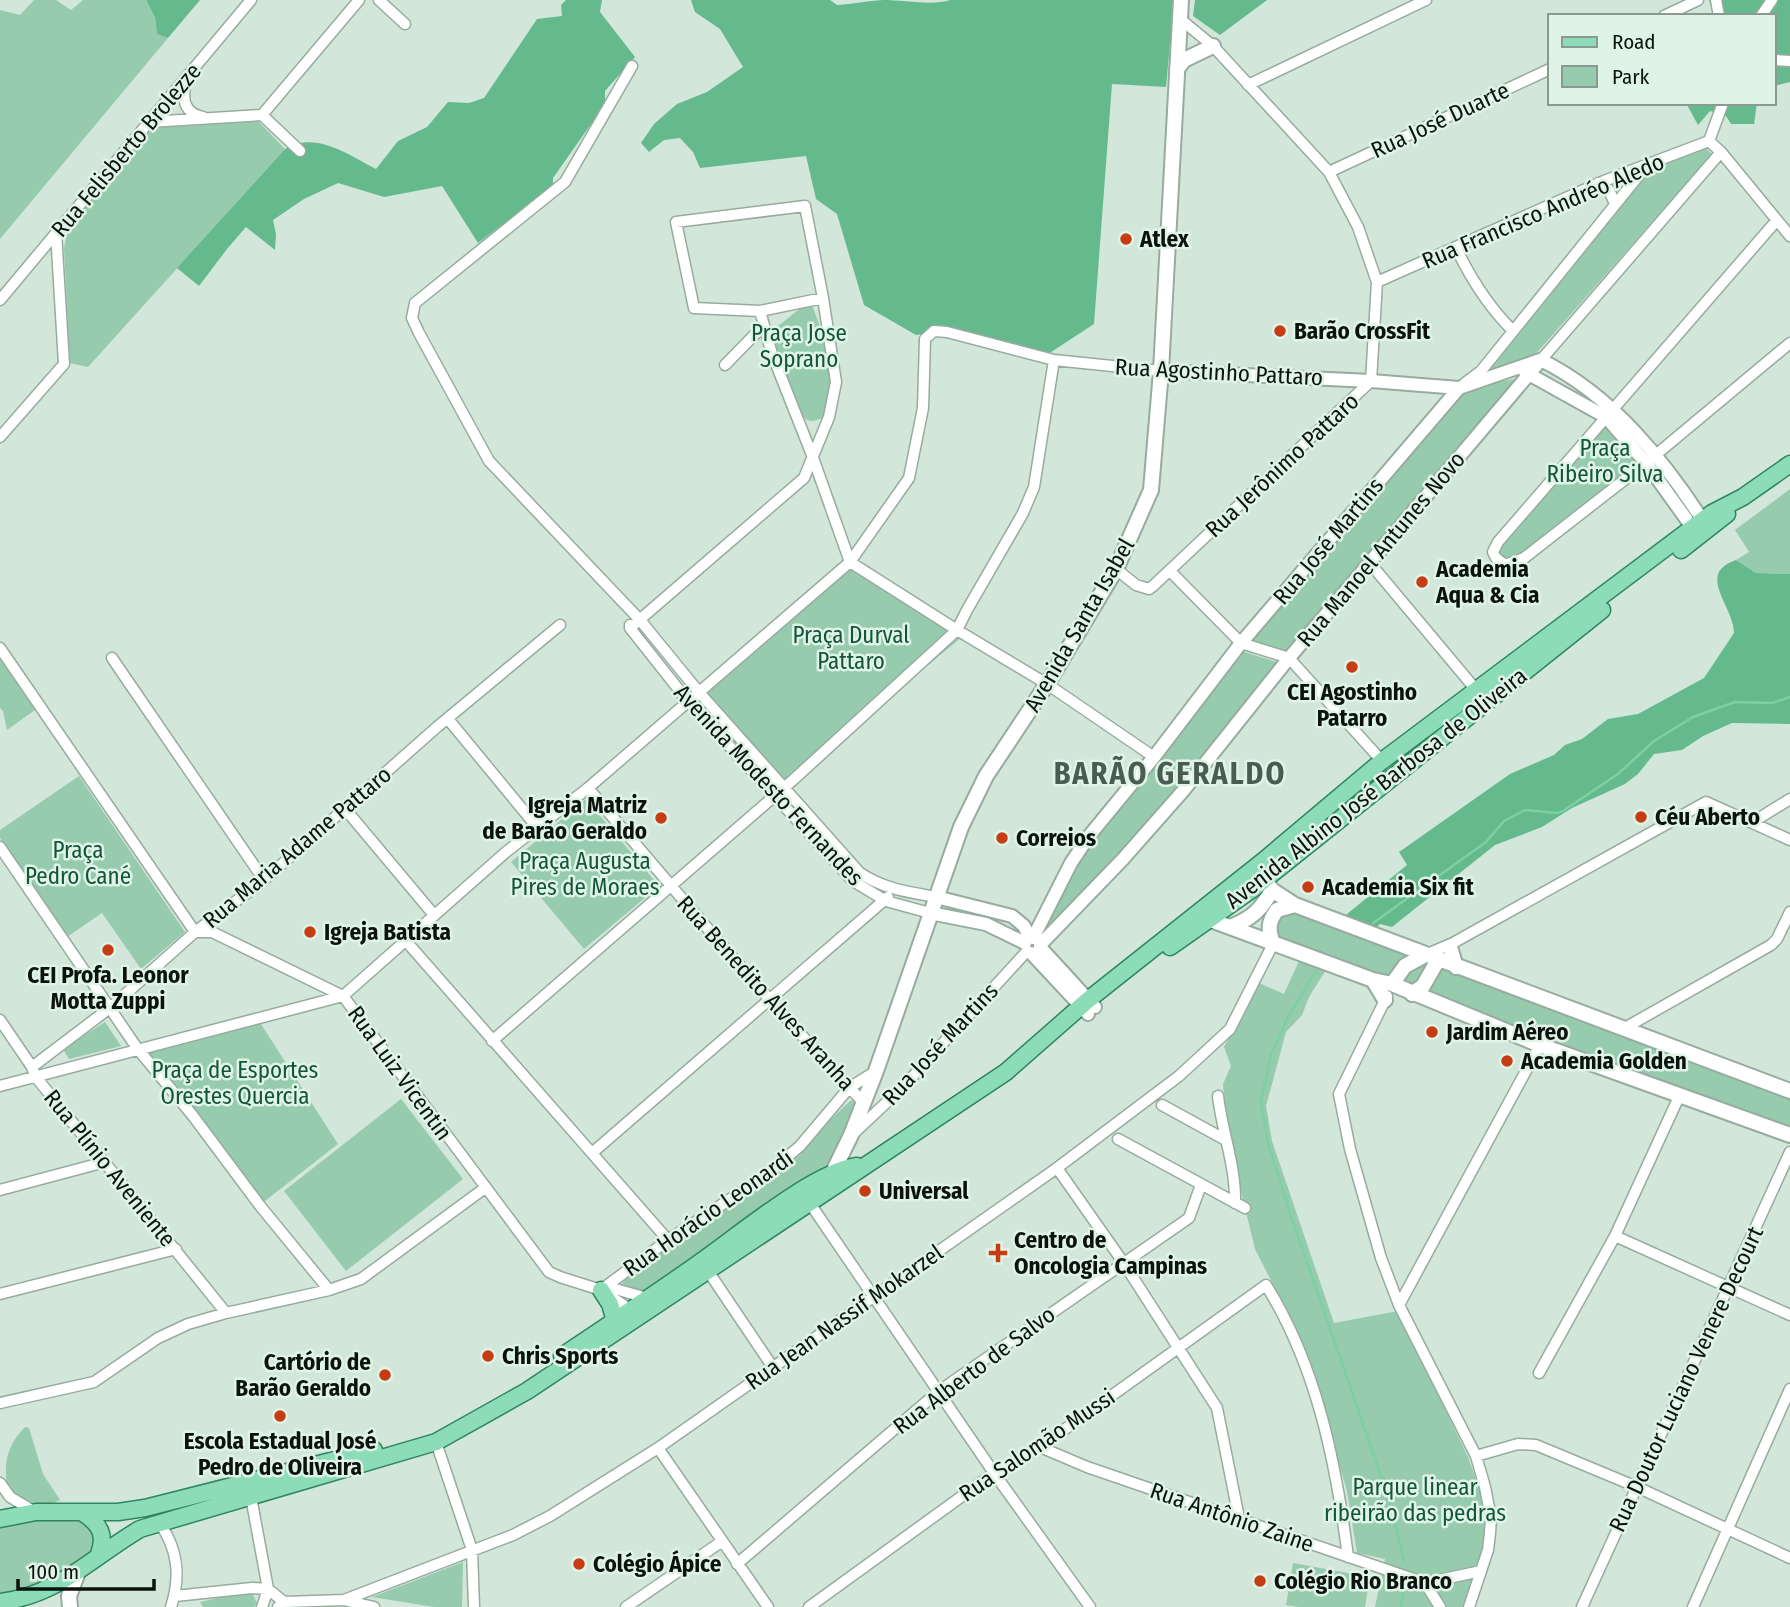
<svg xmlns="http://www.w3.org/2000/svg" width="1790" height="1607" font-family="'Fira Sans Condensed',sans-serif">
<rect width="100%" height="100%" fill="#d2e6da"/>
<path fill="#97cbae" d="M34,0H56L71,10L83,0H146L155,19L157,34L168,38L0,239V10L20,15Z
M258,121L285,149L88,367L70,363L64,248L69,225L151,128Z
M1705,147L1712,154L1534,356L1487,370L1651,168Z
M812,305L825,340L832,383L824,417C811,423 809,423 799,413L768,334L802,307Z
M1515,379L1289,658L1246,642L1459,389Z
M1607,422L1644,463L1511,563L1497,557L1496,547Z
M1790,489V574L1756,573L1736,560L1749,552L1735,530Z
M851,567L962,637L787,782L704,692Z
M1241,651L1280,663C1204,758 1126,850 1043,938L1038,934L1078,863Z
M0,659L35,710L7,730L3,711L0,708Z
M79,776L185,932L141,969L102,913L67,937L0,838V830Z
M586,799L659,886L584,949L511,862Z
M1296,908L1790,1092V1130L1607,1062L1532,1031L1373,977L1329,965L1309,997L1302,1015L1286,1032L1266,1106L1272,1141L1334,1323L1398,1311L1468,1457L1486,1506L1487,1533L1485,1551L1466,1607H1375L1385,1559L1357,1553L1347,1491L1311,1369L1292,1322L1255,1249L1226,1129L1223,1084L1231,1066L1224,1047L1259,983L1284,994L1303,952L1275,941L1271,932L1280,911Z
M259,1021L338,1144L261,1204L143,1051Z
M105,1022L121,1046L69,1059L63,1049Z
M401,1099L463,1179L346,1271L284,1191Z
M856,1100L859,1105L837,1154L823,1170L645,1293L621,1286L626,1277L767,1181L801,1154L815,1134L850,1101Z
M25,1427L29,1428L43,1474L60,1500C42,1510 22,1502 8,1490C3,1465 6,1446 25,1427Z
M81,1518L96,1534L93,1551L40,1588L0,1597V1528L37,1519Z
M463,1562L462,1607H434L372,1597Z
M1293,1563L1370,1577L1365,1607H1298L1286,1605Z
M252,1593L257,1603L254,1607H203L200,1602L227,1596Z"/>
<path fill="#64ba8d" d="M146,0H200L168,38L157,34L155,18Z
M566,0H602L600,12L635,57L605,91V104L553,178V186L478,243L442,186L384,197L338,183L304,199L273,220L276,234L275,250L246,227L227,249L199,286L177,268L285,149C315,130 349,155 376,169L398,141L427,127L448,102L469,103L484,98L537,19L562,16L561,5Z
M691,0H830L837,5C852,4 868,1 883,0C903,0 934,6 950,0H1174L1166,87L1112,84L1094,324L1045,356L947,330L916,335L864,305L837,214L816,199L806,156L700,168L693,152L680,138L664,140L649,152L641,143L654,124L677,104L707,92L743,67L720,29L695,12Z
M1195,0H1267L1220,35L1193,16Z
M1709,0H1790V82L1774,86V16H1714Z
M1686,103H1757L1754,124H1731L1726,116L1710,111L1698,125Z
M1736,560L1756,573L1790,574V724L1732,723L1703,736L1682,750L1654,754L1638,774L1625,784L1572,808L1542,827L1495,845L1392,927L1380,924L1373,931L1341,919L1407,865L1399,852L1510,774L1554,755L1565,745L1582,739L1608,719L1638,714L1704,678L1734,633C1734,606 1695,574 1736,560Z"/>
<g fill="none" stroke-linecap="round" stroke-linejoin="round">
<path stroke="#7cd1a4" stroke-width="2.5" d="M1373,923L1486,842L1504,821L1525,810L1557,813L1563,811L1618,774L1654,741L1693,717L1735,702L1772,703L1790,697
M1316,971L1288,1017L1271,1054L1261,1102L1268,1143L1290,1213L1390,1502L1404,1561
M1401,1607L1403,1590"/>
<defs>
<path id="minor" d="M379,0L405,24
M1716,0L1719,16
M1664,16L1698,0
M1761,16L1772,0
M1774,60L1790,61
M632,66L565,182L415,303L412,318L419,333L489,461L640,620L698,691L860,873C884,889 908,892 936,897
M186,81C182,98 183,113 203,117
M1248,85L1426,0
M262,115L359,0
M149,122L262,115L300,151
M1709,141L1721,152L1790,236
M1709,141L1723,103
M1329,172L1550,69
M1598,183L1609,190L1615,204
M1777,220L1498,542L1493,552L1496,558L1505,565L1524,558L1646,463L1790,343
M1456,248C1471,279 1488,306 1512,330
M1377,282L1604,181L1709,141
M0,300L251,0
M760,311L772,354L812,455L850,562L957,630L1047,684L1154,757
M1541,360L1721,152
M725,365L763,326
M1465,383L1481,371L1648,164
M0,437L64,364L56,232
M1369,562L1477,691
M1116,569L1136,585L1149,589L1153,586L1371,381L1377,282L1358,227L1329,172L1213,46L1179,18
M1170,571L1241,643L1289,658L1382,761
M630,625V628L687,700L853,881L886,901L930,913
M630,628L804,478L829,417L836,382L823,298L805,206L676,222L694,308L760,311L823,298
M0,648L195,932H212L343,996L549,1272L560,1277L601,1290L635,1313
M112,658L264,880
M448,719L537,827
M588,788C678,894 768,1001 863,1102
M346,810L434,915
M1753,822L1790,799
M0,847L137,1048L193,1116L261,1207L329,1290
M405,940L668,1240
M1425,955L1453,943L1706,802L1790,840
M1387,996L1339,1094L1350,1149L1381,1258L1399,1305L1476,1456L1485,1487L1491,1518L1490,1533L1488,1550L1469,1607
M0,1020L32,1067L35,1076L226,1313
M1623,1029L1771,945L1777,939L1790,912
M492,1041L793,780L957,630L967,610L1023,513L1034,487L1054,360
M32,1067L111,1007L195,932L264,880L437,727L560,625
M0,1086L343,996L506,852L588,788L850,562L909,478L923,408L925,339L934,331L947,332L1054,360L1161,371
M1218,1096C1222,1131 1236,1167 1235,1203
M1162,1105L1224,1139
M854,1133L904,1086L1027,951
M1118,1139L1245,1208
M592,1153L888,897
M1057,1168L1123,1262L1217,1408L1239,1518
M0,1190L105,1162
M809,1202L994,1473L1090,1607
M1615,1236L1790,1315
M708,1271L772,1366
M601,1289L612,1288L647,1298
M601,1290L668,1240L761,1179L800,1146L849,1088L876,1071
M0,1294L176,1249
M1399,1305L1540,1045
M1539,1373L1615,1236L1677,1101
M0,1403L94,1382L158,1338L188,1324L226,1313L329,1290L361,1279L485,1188
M436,1442L472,1550L474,1607
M1040,1447L1087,1467L1425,1583L1481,1571
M658,1448L768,1607
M1476,1456L1518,1444L1536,1445L1637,1487L1790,1558
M0,1483L10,1497L35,1512
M251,1497L268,1589L262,1607
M159,1522C178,1549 181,1576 171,1607
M737,1564L939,1391L1189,1218L1201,1185
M1425,1583L1440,1607
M175,1596L252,1588L268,1589L284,1602
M344,1600L513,1535L550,1516L658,1448L1057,1168L1179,1076L1230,1029L1273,944
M278,1607L284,1602L344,1600L374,1607
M626,1607L721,1542
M809,1607L994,1473L1040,1447L1266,1285C1317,1367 1336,1463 1348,1557
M1582,1607L1790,1152
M1693,1607L1790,1389"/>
<path id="tertiary" d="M1541,360C1612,395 1665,461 1707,527
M1161,371L1371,381L1459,388L1540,360
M1525,372L1606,417L1646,463L1697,534
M936,897L1012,916L1024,926L1030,938
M930,913L986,924L1025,943
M1033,938L1071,863L1089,836L1154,757L1241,643L1459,388
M1040,945L1123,859L1183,791L1289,658L1541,360
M1040,947L1095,1007
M1031,953L1088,1014"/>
<path id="secondary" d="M1177,69L1184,60L1213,46
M1259,871L1272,890L1295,905L1790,1091
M1208,919L1373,980L1392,984L1540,1045L1790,1135
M1230,927C1251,919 1261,910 1272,890
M1273,944C1268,929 1268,922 1277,910L1295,905
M1450,947L1456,967
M1373,980L1385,1000
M1392,984L1405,966L1425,955
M1412,994L1423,986L1438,960
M833,1172L851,1135L876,1071L961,827L986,776L1047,684L1116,569L1151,490L1161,371L1181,0
M70,1607L69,1596L78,1572"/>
<path id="primary" d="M1681,550L1727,514
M1170,947L1254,888L1602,610
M601,1290L610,1304L615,1321
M562,1356C608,1325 654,1295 699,1263C738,1236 813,1172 857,1166
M83,1513C100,1524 106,1535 99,1554
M0,1519L36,1512H118L145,1508L374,1450
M0,1602C59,1595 92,1557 140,1529L436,1442L527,1391L1006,1072L1088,1000L1262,862L1382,761L1712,513L1743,497L1790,464"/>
</defs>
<use href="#minor" stroke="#97ab9f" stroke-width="13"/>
<use href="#tertiary" stroke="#97ab9f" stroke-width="16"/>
<use href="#secondary" stroke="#97ab9f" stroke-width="18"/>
<use href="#primary" stroke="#2d865e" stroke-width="19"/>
<use href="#minor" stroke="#fff" stroke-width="10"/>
<use href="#tertiary" stroke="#fff" stroke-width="12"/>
<use href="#secondary" stroke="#fff" stroke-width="14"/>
<use href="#primary" stroke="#8cdcb8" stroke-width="16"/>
</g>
<g fill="#c63d14" stroke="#dff4e7" stroke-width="2.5">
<circle cx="1126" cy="239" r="7"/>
<circle cx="1280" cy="331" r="7"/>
<circle cx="1422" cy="582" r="7"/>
<circle cx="1352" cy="667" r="7"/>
<circle cx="1641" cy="817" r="7"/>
<circle cx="661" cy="818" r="7"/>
<circle cx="1002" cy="838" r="7"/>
<circle cx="1308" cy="887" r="7"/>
<circle cx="310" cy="932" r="7"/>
<circle cx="108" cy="950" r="7"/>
<circle cx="1432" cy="1032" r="7"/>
<circle cx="1507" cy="1061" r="7"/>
<circle cx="865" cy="1191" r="7"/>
<path d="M994.5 1242.5h7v7h7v7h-7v7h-7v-7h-7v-7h7z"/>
<circle cx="488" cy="1356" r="7"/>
<circle cx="385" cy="1375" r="7"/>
<circle cx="280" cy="1416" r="7"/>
<circle cx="579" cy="1564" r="7"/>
<circle cx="1260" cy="1581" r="7"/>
</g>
<g text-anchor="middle" stroke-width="5" stroke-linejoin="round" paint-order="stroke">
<g font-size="23" fill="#0c130f" stroke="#dff4e7">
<text transform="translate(1440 120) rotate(-25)" y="8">Rua José Duarte</text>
<text transform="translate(126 150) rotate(-50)" y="8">Rua Felisberto Brolezze</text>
<text transform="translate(1543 211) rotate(-23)" y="8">Rua Francisco Andréo Aledo</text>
<text transform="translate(1219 372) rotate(3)" y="8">Rua Agostinho Pattaro</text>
<text transform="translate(1282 465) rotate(-43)" y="8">Rua Jerônimo Pattaro</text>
<text transform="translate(1328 541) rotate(-50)" y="8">Rua José Martins</text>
<text transform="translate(1381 549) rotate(-50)" y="8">Rua Manoel Antunes Novo</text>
<text transform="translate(1079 625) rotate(-60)" y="8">Avenida Santa Isabel</text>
<text transform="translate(769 785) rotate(47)" y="8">Avenida Modesto Fernandes</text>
<text transform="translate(1376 788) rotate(-38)" y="8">Avenida Albino José Barbosa de Oliveira</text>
<text transform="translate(297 847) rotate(-40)" y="8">Rua Maria Adame Pattaro</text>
<text transform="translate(766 993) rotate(48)" y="8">Rua Benedito Alves Aranha</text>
<text transform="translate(940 1044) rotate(-47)" y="8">Rua José Martins</text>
<text transform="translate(400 1073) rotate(54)" y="8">Rua Luiz Vicentin</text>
<text transform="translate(110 1168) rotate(51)" y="8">Rua Plínio Aveniente</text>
<text transform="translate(708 1213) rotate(-35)" y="8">Rua Horácio Leonardi</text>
<text transform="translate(844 1317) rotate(-35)" y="8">Rua Jean Nassif Mokarzel</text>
<text transform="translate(974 1370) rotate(-37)" y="8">Rua Alberto de Salvo</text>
<text transform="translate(1686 1379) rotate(-65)" y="8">Rua Doutor Luciano Venere Decourt</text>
<text transform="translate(1037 1445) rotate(-34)" y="8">Rua Salomão Mussi</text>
<text transform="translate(1232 1517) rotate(19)" y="8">Rua Antônio Zaine</text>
</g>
<g font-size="23" font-weight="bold" fill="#0c130f" stroke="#dff4e7" text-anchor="start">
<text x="1140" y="247">Atlex</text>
<text x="1294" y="339">Barão CrossFit</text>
<text x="1436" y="577">Academia<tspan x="1436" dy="26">Aqua &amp; Cia</tspan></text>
<text x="1352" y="700" text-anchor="middle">CEI Agostinho<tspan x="1352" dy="26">Patarro</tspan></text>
<text x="647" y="813" text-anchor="end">Igreja Matriz<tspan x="647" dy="26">de Barão Geraldo</tspan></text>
<text x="1655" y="825">Céu Aberto</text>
<text x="1016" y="846">Correios</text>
<text x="1322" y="895">Academia Six fit</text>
<text x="324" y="940">Igreja Batista</text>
<text x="108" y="983" text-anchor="middle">CEI Profa. Leonor<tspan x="108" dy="26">Motta Zuppi</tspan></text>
<text x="1446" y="1040">Jardim Aéreo</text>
<text x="1521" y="1069">Academia Golden</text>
<text x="879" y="1199">Universal</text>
<text x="1014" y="1248">Centro de<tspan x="1014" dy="26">Oncologia Campinas</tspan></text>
<text x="502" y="1364">Chris Sports</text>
<text x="371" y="1370" text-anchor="end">Cartório de<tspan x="371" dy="26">Barão Geraldo</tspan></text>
<text x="280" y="1449" text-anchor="middle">Escola Estadual José<tspan x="280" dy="26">Pedro de Oliveira</tspan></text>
<text x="593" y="1572">Colégio Ápice</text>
<text x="1274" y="1589">Colégio Rio Branco</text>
</g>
<g font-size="23" fill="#135538" stroke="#dff4e7">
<text x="799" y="341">Praça Jose<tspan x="799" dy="26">Soprano</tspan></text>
<text x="1605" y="456">Praça<tspan x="1605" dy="26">Ribeiro Silva</tspan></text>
<text x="851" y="643">Praça Durval<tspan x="851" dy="26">Pattaro</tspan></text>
<text x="78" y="858">Praça<tspan x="78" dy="26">Pedro Cané</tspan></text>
<text x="585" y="869">Praça Augusta<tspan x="585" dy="26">Pires de Moraes</tspan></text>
<text x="235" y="1078">Praça de Esportes<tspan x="235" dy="26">Orestes Quercia</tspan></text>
<text x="1415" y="1495">Parque linear<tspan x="1415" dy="26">ribeirão das pedras</tspan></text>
</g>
<g font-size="30" font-weight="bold" letter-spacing="2" fill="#4a5c52" stroke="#dff4e7">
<text x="1170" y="784">BARÃO GERALDO</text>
</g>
</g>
<rect x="1548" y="14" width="228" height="91" fill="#dff4e7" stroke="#8b9a91" stroke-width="2"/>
<rect x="1562" y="37" width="35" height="10" fill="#8cdcb8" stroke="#8b9a91" stroke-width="2"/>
<text x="1612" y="49" font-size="21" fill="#0c130f">Road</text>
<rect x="1562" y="66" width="35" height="21" fill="#97cbae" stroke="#8b9a91" stroke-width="2"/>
<text x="1612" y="84" font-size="21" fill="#0c130f">Park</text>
<path d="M18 1579v10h136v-10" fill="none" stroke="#0c130f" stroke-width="3.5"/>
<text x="28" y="1579" font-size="21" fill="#0c130f" stroke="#dff4e7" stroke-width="5" paint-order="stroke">100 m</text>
</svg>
